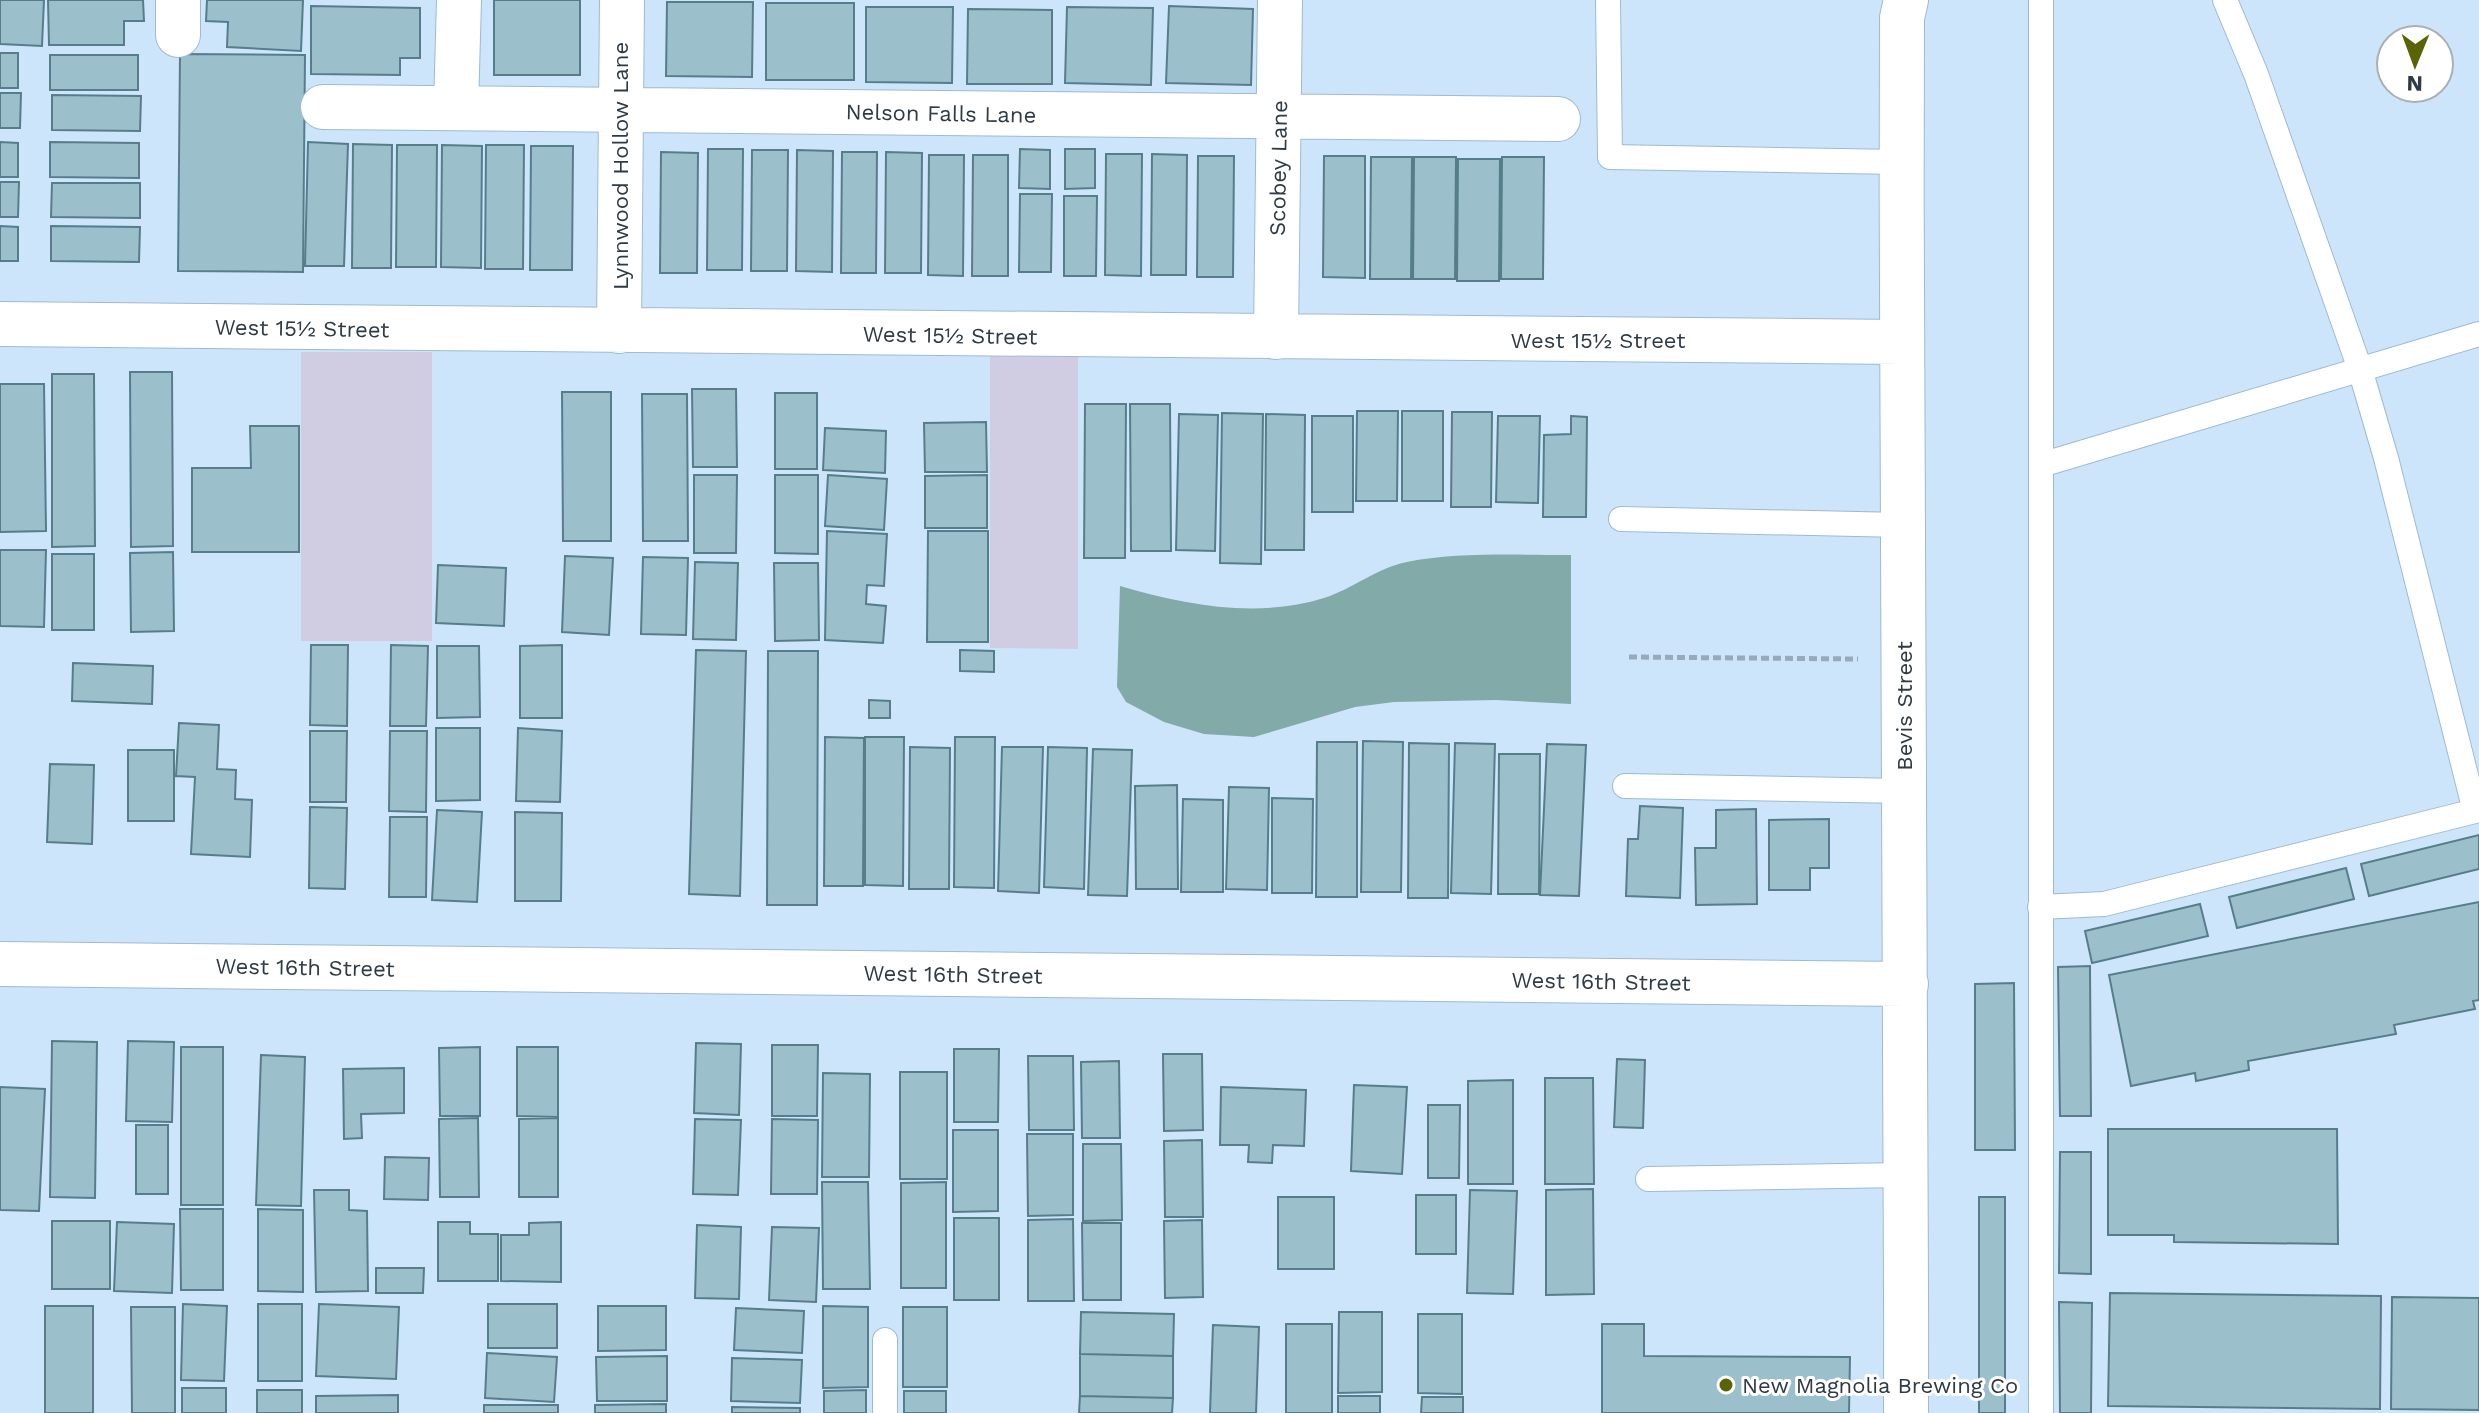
<svg xmlns="http://www.w3.org/2000/svg" width="2479" height="1413" font-family="'Work Sans',sans-serif">
<rect width="100%" height="100%" fill="#cde5fa"/>
<path fill="#d0cce2" d="M301,352H432V641H301Z
M990,356L1078,357V649L990,648Z"/>
<path fill="#81aaa8" d="M1571,555V704L1496,700L1394,702L1355,707L1254,737L1204,734L1164,722L1126,702L1117,687L1120,586C1185,605 1257,619 1324,598C1353,589 1376,568 1407,562C1455,552 1521,555 1571,555Z"/>
<path fill="#9bc0cc" stroke="#567e8a" stroke-width="2" d="M0,0H44L42,46L0,44Z
M48,0H143L144,21H124V45H49Z
M207,0H303L301,51L227,47L228,22L206,21Z
M494,0H580V75H494Z
M667,2H753L752,77L666,76Z
M766,3H854V80H766Z
M311,6L420,8V58H400V75L311,74Z
M1169,6L1253,9L1251,85L1166,83Z
M866,7H953L952,83L866,82Z
M1067,7L1153,8L1151,85L1065,83Z
M968,9L1052,10V84H967Z
M0,53H18V88H0Z
M180,54L305,55L303,272L178,271Z
M50,55H138V90H50Z
M0,93H21L20,128H0Z
M52,95L141,96L140,131L52,130Z
M0,142L18,143V177H0Z
M50,142L139,143V178L50,177Z
M308,142L348,144L344,266H305Z
M353,144L392,145L391,268H352Z
M397,145H437L436,267H396Z
M442,145L482,146L481,268L441,267Z
M486,145H524L523,269H485Z
M531,146H573L572,270H530Z
M708,149H743L742,270H707Z
M1020,149L1050,150V189L1019,188Z
M1065,149H1095V188L1065,189Z
M752,150H788L787,271H751Z
M797,150L833,151L832,272L796,271Z
M661,152L698,153L697,273H660Z
M842,152H877L876,273H841Z
M886,152L922,153L921,273H885Z
M1106,154H1142L1141,276L1105,275Z
M1152,154L1187,155L1186,275H1151Z
M929,155H964L963,276L928,275Z
M973,155H1008V276H972Z
M1198,156H1234L1233,277H1197Z
M1324,156H1365V278L1323,277Z
M1371,157H1412L1411,279H1370Z
M1414,157H1456L1455,279H1413Z
M1502,157H1544L1543,279H1501Z
M1458,159H1500L1499,281H1457Z
M0,182H19L18,217H0Z
M52,183H140V218L51,217Z
M1020,194H1052L1051,272H1019Z
M1064,196H1097L1096,276H1064Z
M0,226L18,227V261H0Z
M51,226L140,227L139,262L51,261Z
M130,372H172L173,546L131,547Z
M52,374H94L95,546L52,547Z
M0,384H44L46,531L0,532Z
M692,389H736L737,467H693Z
M562,392H611V541H563Z
M775,393H817V469H775Z
M642,394H687L688,541H643Z
M1085,404H1126L1125,558H1084Z
M1130,404H1170L1171,551H1131Z
M1357,411H1398L1397,501H1356Z
M1402,411H1443V501H1402Z
M1452,412H1492L1491,507H1451Z
M1222,413L1263,414L1261,564L1220,563Z
M1179,414L1218,415L1215,551L1176,550Z
M1266,414L1305,415L1304,550H1265Z
M1312,416H1353V512H1312Z
M1498,416H1540L1538,503L1496,502Z
M1571,416L1587,417L1586,517H1543L1544,435L1571,434Z
M986,422L987,472H925L924,423Z
M250,426H299V552H192V468H251Z
M825,428L886,431L885,473L823,470Z
M694,475H737L736,553H694Z
M775,475H818V554L775,553Z
M828,475L887,479L884,530L825,526Z
M987,475V528H925V476Z
M827,531L887,534L884,586L867,585L866,604L886,606L883,643L825,640Z
M928,531H988V642H927Z
M0,550H46L44,627L0,626Z
M173,552L174,631L131,632L130,553Z
M52,554H94V630H52Z
M565,556L613,558L609,635L562,632Z
M643,557L688,558L686,635L641,634Z
M695,562L738,563L736,640L693,639Z
M774,563H818L819,640L775,641Z
M438,565L506,568L504,626L436,623Z
M311,645H348L347,726L310,725Z
M391,645L428,646L426,726H390Z
M562,645V718H520V646Z
M437,646H479L480,717L437,718Z
M696,650L746,651L740,896L689,894Z
M960,650L994,651V672L960,671Z
M768,651H818L817,905H767Z
M73,663L153,666L152,704L72,701Z
M869,700L890,701V718H869Z
M179,723L219,725L217,769L236,770L235,799L252,800L250,857L191,854L195,777L176,776Z
M436,728H480V800L436,801Z
M518,728L562,731L560,802L516,801Z
M310,731H347L346,802H310Z
M390,731H427L426,812L389,811Z
M825,737L864,738L863,886H824Z
M865,737H904L903,886L865,885Z
M955,737H995L994,888L954,887Z
M1363,741L1403,742L1401,892H1361Z
M1317,742H1357V897H1316Z
M1409,743L1449,744L1448,898H1408Z
M1455,743L1495,744L1491,894L1451,893Z
M1547,744L1586,745L1579,896L1540,895Z
M910,747L950,748L949,889H909Z
M1002,747H1043L1039,893L998,891Z
M1048,747L1087,748L1084,889L1044,887Z
M1093,749L1132,750L1127,896L1088,895Z
M128,750H174V821H128Z
M1499,754H1540L1539,894H1498Z
M50,764L94,765L92,844L47,842Z
M1177,785L1178,889H1136L1135,786Z
M1229,787L1269,788L1267,890L1226,889Z
M1272,798L1313,799L1312,893H1272Z
M1183,799L1223,800V892H1181Z
M1640,806L1683,808L1680,898L1626,896L1628,839H1638Z
M310,807L347,808L345,889L309,888Z
M1756,809L1757,904L1696,905L1695,848H1716V810Z
M437,810L482,812L477,902L432,900Z
M515,812L562,813L561,901H515Z
M390,817H427L426,897H389Z
M1829,819V868H1810V890H1769V820Z
M2479,835V869L2369,896L2361,864Z
M2346,868L2354,899L2237,928L2229,897Z
M2479,902V1000L2473,1001L2475,1009L2394,1025L2396,1034L2248,1061L2249,1070L2196,1081L2195,1073L2131,1086L2109,975Z
M2200,904L2208,936L2092,963L2085,931Z
M2090,966L2091,1116H2060L2058,967Z
M2014,983L2015,1150H1975V984Z
M52,1041L97,1042L95,1198L50,1197Z
M128,1041L174,1042L172,1122L126,1121Z
M696,1043L741,1044L739,1115L694,1113Z
M772,1045H818L817,1116H772Z
M181,1047H223V1205H181Z
M480,1047V1116H440L439,1048Z
M517,1047H558V1117L517,1116Z
M954,1049H999L998,1122H954Z
M1163,1054H1202L1203,1130L1164,1131Z
M261,1055L305,1057L301,1206L256,1205Z
M1028,1056H1073L1074,1130H1029Z
M1617,1059L1645,1060L1643,1128L1614,1127Z
M1119,1061L1120,1138H1082L1081,1062Z
M404,1068V1113L361,1114L362,1138L344,1139L343,1069Z
M900,1072H947V1179H900Z
M823,1073L870,1074L869,1177H822Z
M1545,1078H1593L1594,1184H1545Z
M1513,1080V1184H1468V1081Z
M1354,1085L1407,1087L1402,1174L1351,1171Z
M0,1087L45,1089L39,1211L0,1210Z
M1221,1087L1306,1090L1304,1146L1273,1145L1272,1163L1248,1162L1249,1145H1220Z
M1428,1105H1460L1459,1178H1428Z
M478,1118L479,1197H440L439,1119Z
M558,1118V1197H519V1119Z
M695,1119L741,1120L738,1195L693,1194Z
M772,1119L818,1120L817,1194H771Z
M136,1125H168V1194H136Z
M2108,1129H2337L2338,1244L2174,1242V1235H2108Z
M953,1130H998V1211L953,1212Z
M1027,1134H1073V1215L1028,1216Z
M1202,1140L1203,1217H1165L1164,1141Z
M1083,1144H1121L1122,1220L1083,1221Z
M2060,1152H2091V1274L2059,1273Z
M385,1157L429,1158L428,1200L384,1199Z
M822,1182H868L870,1289H823Z
M946,1182V1288H901V1183Z
M1593,1189L1594,1294L1546,1295V1190Z
M314,1190H349V1210L367,1211L368,1291L316,1292Z
M1470,1190L1517,1191L1513,1294L1467,1293Z
M1416,1195H1456V1254H1416Z
M1278,1197H1334V1269H1278Z
M1979,1197H2005V1413H1979Z
M180,1209H223V1290H181Z
M258,1209L303,1210V1292L258,1291Z
M954,1218H999V1300H954Z
M1073,1219L1074,1301H1028V1220Z
M1202,1220L1203,1297L1165,1298L1164,1221Z
M52,1221H110V1289H52Z
M117,1222L174,1224L172,1293L114,1291Z
M438,1222H470V1234H498V1281H438Z
M561,1222V1282L501,1281V1235H529V1223Z
M1082,1223H1121V1300H1083Z
M697,1225L741,1227L739,1299L695,1298Z
M772,1227L819,1228L816,1302L769,1300Z
M376,1268H424L423,1293H376Z
M2110,1293L2381,1296L2380,1409L2108,1406Z
M2392,1297L2479,1298V1410L2391,1409Z
M2059,1302L2092,1303L2091,1413H2060Z
M183,1304L227,1306L224,1381L181,1380Z
M258,1304H302V1381H258Z
M319,1304L399,1307L396,1379L316,1376Z
M488,1304H557V1348H488Z
M45,1306H93V1413H45Z
M598,1306H666V1350L598,1351Z
M823,1306L868,1307V1387L823,1388Z
M131,1307H175V1413H132Z
M903,1307H947V1387H903Z
M736,1308L804,1311L802,1353L734,1350Z
M1081,1312L1174,1314L1173,1356L1080,1354Z
M1339,1312H1382V1392L1338,1393Z
M1418,1314H1462V1394L1418,1393Z
M1286,1324H1332V1413H1286Z
M1602,1324H1644V1356L1850,1357L1849,1413H1602Z
M1213,1325L1259,1327L1256,1413H1210Z
M487,1353L557,1357L554,1402L485,1398Z
M1080,1354L1173,1356V1398L1080,1396Z
M667,1356V1401H597L596,1357Z
M732,1358L802,1360L800,1403L731,1401Z
M182,1388H226V1413H182Z
M257,1390H302V1413H257Z
M866,1390V1413H824V1391Z
M904,1391H946V1413H904Z
M398,1395V1413H316V1396Z
M1080,1396L1173,1398L1172,1413H1079Z
M1338,1396H1380V1413H1338Z
M1422,1397H1463V1413H1421Z
M666,1404V1413H595V1405Z
M484,1405H558V1413H484Z
M732,1407L800,1408V1413H732Z"/>
<g fill="none" stroke-linecap="round" stroke-linejoin="round">
<defs>
<path id="service" d="M1608,0L1610,157L1901,162
M2041,465L2479,334
M1621,519L1902,525
M1625,786L1905,791
M2040,907L2104,904L2475,811L2386,458L2360,369L2256,74L2225,0
M1648,1179L1906,1175
M885,1413V1340
M2041,1413V0"/>
<path id="minor" d="M178,35V0
M323,107L1558,119
M456,108L459,0
M0,324L1901,342
M619,331L622,0
M1276,337L1280,0
M0,964L1906,984
M1906,1413C1907,948 1900,483 1902,18L1906,0"/>
</defs>
<use href="#service" stroke="#9dbad3" stroke-width="26"/>
<use href="#minor" stroke="#9dbad3" stroke-width="46"/>
<path stroke="#96aabc" stroke-width="5" stroke-dasharray="8 4" stroke-linecap="butt" d="M1629,657L1858,659"/>
<use href="#service" stroke="#fff" stroke-width="24"/>
<use href="#minor" stroke="#fff" stroke-width="44"/>
</g>
<circle fill="#5a6404" stroke="#fff" stroke-width="3" cx="1726" cy="1385" r="8"/>
<g text-anchor="middle" stroke-width="6" stroke-linejoin="round" paint-order="stroke">
<g font-size="22" fill="#2e3a44" stroke="#fff">
<text transform="translate(941 113) rotate(1)" y="8">Nelson Falls Lane</text>
<text transform="translate(620 166) rotate(-90)" y="8">Lynnwood Hollow Lane</text>
<text transform="translate(1278 168) rotate(-89)" y="8">Scobey Lane</text>
<text transform="translate(302 328) rotate(1)" y="8">West 15½ Street</text>
<text transform="translate(950 335) rotate(1)" y="8">West 15½ Street</text>
<text x="1598" y="348">West 15½ Street</text>
<text transform="translate(1904 706) rotate(-90)" y="8">Bevis Street</text>
<text transform="translate(305 967) rotate(1)" y="8">West 16th Street</text>
<text transform="translate(953 974) rotate(1)" y="8">West 16th Street</text>
<text transform="translate(1601 981) rotate(1)" y="8">West 16th Street</text>
</g>
<g font-size="22" fill="#2e3a44" stroke="#fff" text-anchor="start">
<text x="1742" y="1393">New Magnolia Brewing Co</text>
</g>
</g>
<g transform="translate(2415 64) rotate(181)"><circle r="38" fill="#ffffff" stroke="#abb0b4" stroke-width="2"/>
<path d="M0-6L14 30L0 20L-14 30Z" fill="#5a6404"/>
<text y="-12" font-size="22" font-weight="bold" text-anchor="middle" fill="#2e3a44">N</text>
</g>
</svg>
